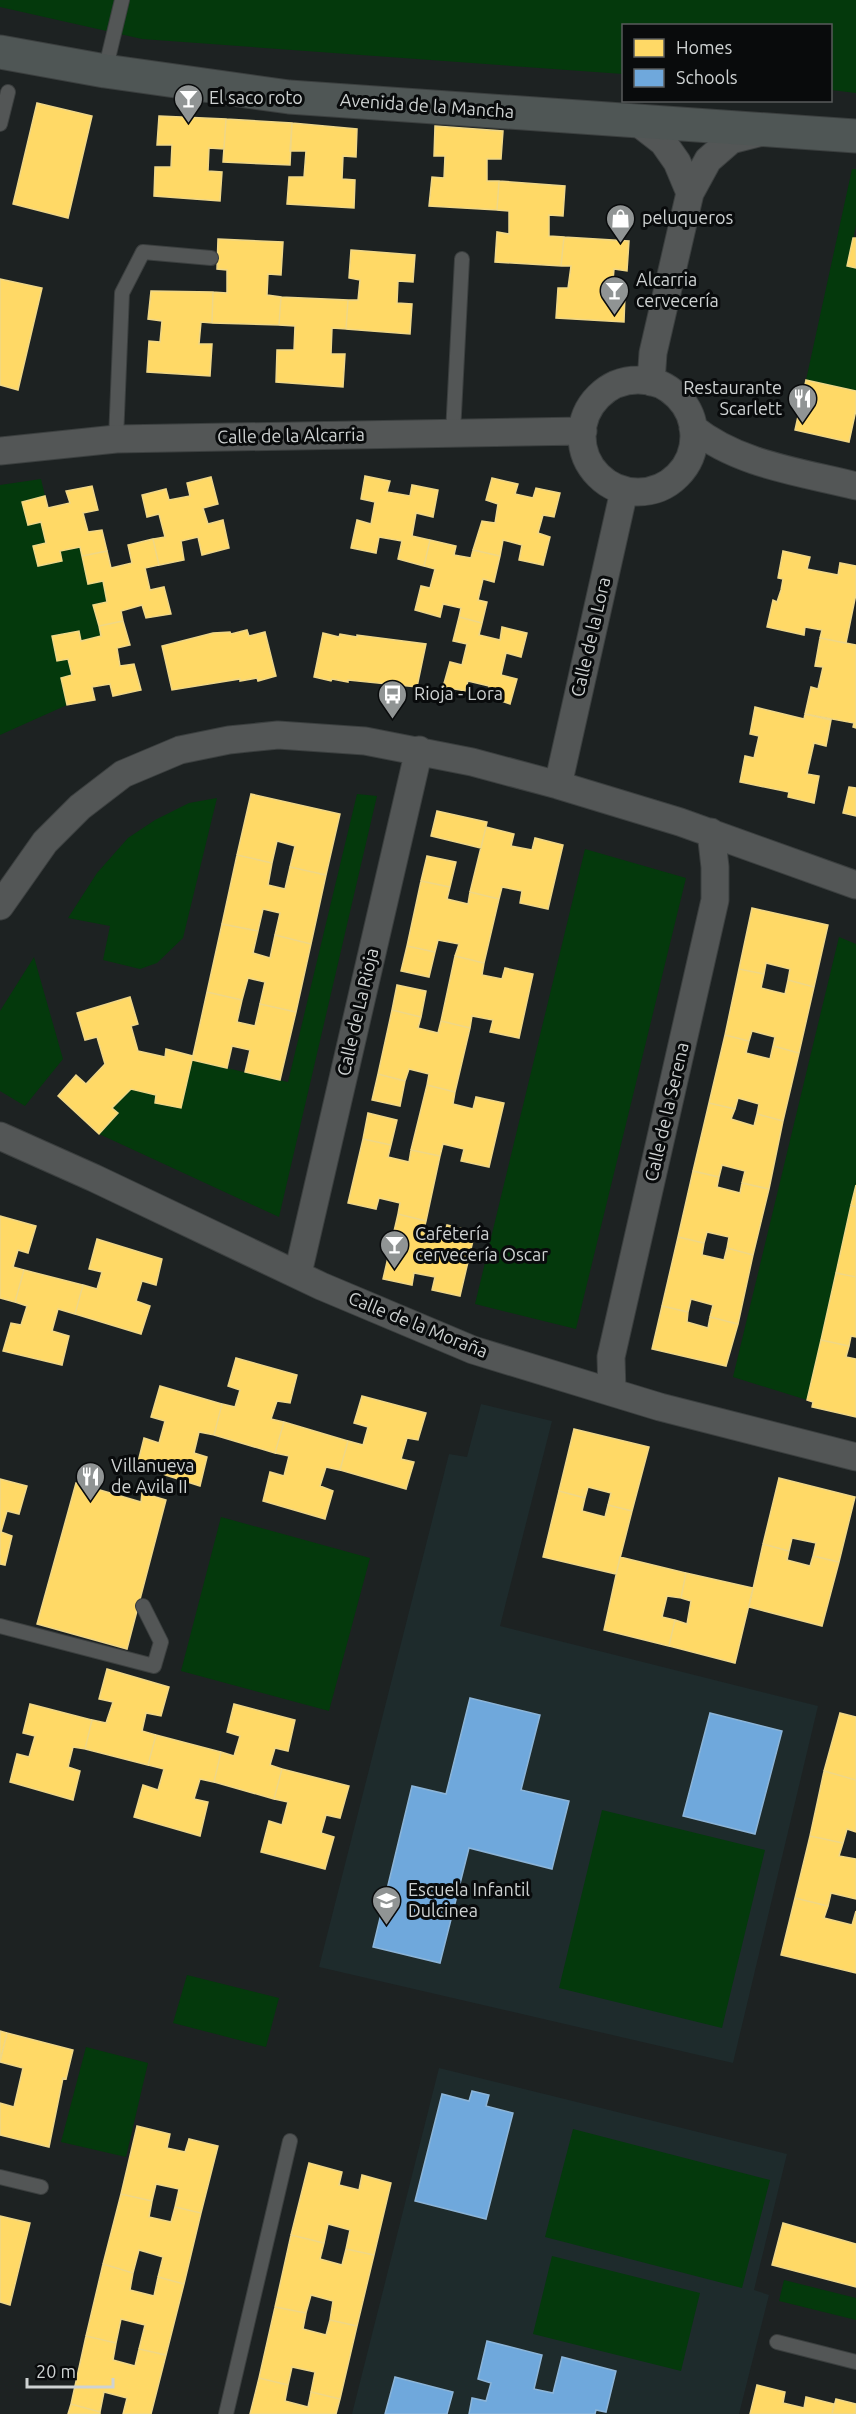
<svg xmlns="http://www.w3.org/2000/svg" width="856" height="2414" font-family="Ubuntu,sans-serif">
<rect width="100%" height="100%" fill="#1d2222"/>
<path fill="#1e2b2c" d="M481,1404L552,1421L500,1626L818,1706L733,2063L319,1967L449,1454L467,1457Z
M439,2068L787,2154L754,2290L769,2295L739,2414H352Z"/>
<path fill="#04390c" d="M0,0H856V93L831,90L830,26H624L623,74L142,39L0,7Z
M852,169H856V225L848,266L856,268V391L806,380Z
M41,479L45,496L22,502L28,525L41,522L46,543L34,546L38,566L62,561L60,551L80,547L103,581L107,602L93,606L101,636L81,641L79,631L52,637L57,661L68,659L72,675L61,678L67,705L0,735V485Z
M357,794L377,796L279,1217L99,1134L118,1113L112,1108L131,1089L156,1095L155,1103L181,1108L192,1060L288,1082Z
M217,798L183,938L157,963L140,969L103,960L110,926L68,918L97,873L128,838L155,820L189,803Z
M585,849L686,878L576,1329L475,1304Z
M839,937L856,944V1185L807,1400L733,1377Z
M34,957L63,1059L25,1106L0,1091V1011Z
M221,1517L370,1558L329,1711L181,1671Z
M602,1810L765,1850L722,2028L559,1988Z
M187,1975L279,1998L266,2047L173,2023Z
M86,2047L148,2063L126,2157L61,2142Z
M573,2129L770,2180L742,2288L545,2237Z
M552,2256L700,2293L681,2371L533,2334Z
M784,2280L856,2298V2320L779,2301Z"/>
<path fill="#ffd966" stroke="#f0d786" stroke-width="1.5" d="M37,103L92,116L68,218L13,204Z
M159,116L226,119L224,149L209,148L208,171L222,172L220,201L154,196L155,167H171L172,145H157Z
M226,119L292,123L290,165L223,162Z
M292,123L357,129L356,157L343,156L342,179L355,180L354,208L287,204L289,177H304L306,151H290Z
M435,126L503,131L501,159H487V181H499L497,210L429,206L432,177L444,178L445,156H434Z
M499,181L565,186L563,216L549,215V236L564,237L561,266L495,262L497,232L509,234V211L497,210Z
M564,237L629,241L627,271L614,269L612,293L625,294L624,322L556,318L558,288H568L571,266H561Z
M853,238H856V268L847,266Z
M218,239L283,242L281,275L268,274L267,295L281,297L279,325L212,323L213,292L227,293V270L217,269Z
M351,250L415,255L413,282L398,281L397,303L412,304L410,334L346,329L348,300H358L360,280L349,278Z
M0,279L42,288L18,390L0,385Z
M151,291L213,292L212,323L201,322L199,344H212L210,376L147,372L149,341L160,342L162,321L148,319Z
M281,297L348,300L346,329L332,328L331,354H345L343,387L276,382L277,350H294L295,326L279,325Z
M806,380L856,391V410L849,442L795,430Z
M365,476L390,481L387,492L410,496L412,485L438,490L433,517L416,513L412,536L430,540L424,566L398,559L402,541L379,537L376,553L351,548L357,520L371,524L375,502L361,499Z
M211,477L218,504L203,508L208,524L223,520L229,548L202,555L198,537L181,541L184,560L159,565L153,539L165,537L159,514L147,517L142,495L166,489L169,500L190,496L187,483Z
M492,478L518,484L515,494L533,498L536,488L560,493L554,517L543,515L538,533L550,537L543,565L519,560L522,545L503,540L500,556L473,550L482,521L495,523L498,504L486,500Z
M92,486L98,510L83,513L88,532L102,530L107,551L82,556L80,547L60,551L62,561L38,566L33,546L46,543L41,522L28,525L22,502L45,496L48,508L70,503L66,491Z
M153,539L159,565L145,568L150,590L164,587L171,614L146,618L142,605L121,611L123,621L99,626L93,605L107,602L103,581L88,584L82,556L107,551L111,568L132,563L128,545Z
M430,540L456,546L454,555L471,558L473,550L500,556L494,582L483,579L478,600L487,602L482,623L459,617L461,608L443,604L440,617L415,610L421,586L430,588L435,569L424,566Z
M783,551L810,557L807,569L838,575L840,563L856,566V594L846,643L820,638L822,630L805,627L804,635L767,627L773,600L777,602L781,590L783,579L778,578Z
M459,617L482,623L479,635L500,640L502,627L527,633L521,657L506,653L501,675L517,679L510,704L487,696L489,686L468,681L465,691L443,687L450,662L462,665L467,644L453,641Z
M123,621L130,645L117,648L120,666L134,664L141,690L113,696L110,684L92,687L95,700L67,705L61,678L72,675L68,659L57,661L52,636L79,631L81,641L101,636L99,626Z
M247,630L249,636L265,632L276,676L258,681L257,678L240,681V679L172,690L162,646L213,633L230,632L231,634Z
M323,633L339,637L340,634L357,637V635L426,644L417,687L348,680V682L332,679L331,681L314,677Z
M820,638L856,645V728L853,727L854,723L805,714L811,687L818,689L823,667L815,666Z
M755,707L804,719L805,714L831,720L826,746L814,743L807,774L819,776L814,803L788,797L789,792L740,782L745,756L754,758L759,736L750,734Z
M849,787L856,788V816L843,813Z
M251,794L340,814L326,875L290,867L295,846L277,841L272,863L237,855Z
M437,811L487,822L481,848L431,836Z
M486,827L514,834L511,846L532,850L535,838L563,845L548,909L520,903L522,891L502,887L499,899L470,892Z
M237,855L272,863L268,885L285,889L290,867L326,875L311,944L275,935L280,913L263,909L258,931L222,924Z
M427,856L456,862L450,887L421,881Z
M421,881L450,887L447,899L468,904L470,892L499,899L484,963L455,956L459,944L438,940L435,952L407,946Z
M752,908L828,925L814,987L788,980L790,969L766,963L764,974L739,969Z
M222,924L258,931L253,953L270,958L275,935L311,944L296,1012L260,1004L265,982L248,978L242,1000L207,992Z
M407,946L435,952L429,977L401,971Z
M455,956L484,963L482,975L502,979L505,968L533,974L519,1038L490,1032L493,1020L472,1016L470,1028L441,1021Z
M739,969L764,974L761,988L785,994L788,980L814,987L799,1053L773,1046L775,1037L752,1031L749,1041L725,1035Z
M397,985L426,991L421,1017L392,1010Z
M207,992L242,1000L237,1022L255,1026L260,1004L296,1012L280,1080L245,1072L250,1050L232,1046L227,1068L192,1060Z
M130,997L138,1024L131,1026L138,1051L165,1057L166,1049L193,1056L192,1060L181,1108L155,1103L156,1095L131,1089L112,1108L118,1113L99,1134L58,1096L76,1075L86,1084L105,1064L97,1037L85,1040L77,1013Z
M392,1010L421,1017L418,1028L438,1033L441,1021L470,1028L455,1092L427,1085L429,1074L409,1069L405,1081L378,1074Z
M725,1035L749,1041L746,1053L770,1059L773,1046L799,1053L783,1121L757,1114L759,1104L738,1098L735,1109L709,1103Z
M378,1074L405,1081L400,1106L372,1100Z
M427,1085L455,1092L453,1104L473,1109L476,1097L504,1103L489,1167L461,1161L464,1149L443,1144L440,1156L411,1150Z
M709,1103L735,1109L731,1119L754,1126L757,1114L783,1121L769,1189L742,1183L745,1171L722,1165L719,1177L693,1171Z
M368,1113L397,1120L391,1145L363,1139Z
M363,1139L391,1145L388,1157L409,1162L411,1150L440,1156L426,1221L398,1214L400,1203L379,1198L376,1209L348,1203Z
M693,1171L719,1177L717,1187L740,1193L742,1183L769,1189L753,1255L727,1248L729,1237L707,1232L704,1243L678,1237Z
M856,1185V1207L851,1205Z
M851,1205L856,1207V1277L836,1273Z
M398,1214L426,1221L423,1233L444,1237L447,1225L475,1232L460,1296L432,1290L435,1277L414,1273L412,1285L383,1279Z
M0,1216L36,1226L28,1253L18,1250L13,1267L24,1270L15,1302L0,1298Z
M678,1237L704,1243L702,1255L724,1260L727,1248L753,1255L738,1324L710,1317L713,1305L691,1299L688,1312L662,1306Z
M97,1239L162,1259L156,1285L142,1281L136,1301L150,1306L141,1334L75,1314L83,1285L97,1289L102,1272L89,1269Z
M24,1270L83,1285L75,1314L58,1309L52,1331L69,1336L62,1365L3,1351L11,1323L21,1325L27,1306L15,1302Z
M836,1273L856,1277V1337L851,1336L849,1346L821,1340Z
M662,1306L688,1312L687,1322L708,1328L710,1317L738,1324L726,1366L652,1349Z
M821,1340L849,1346L846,1357L856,1359V1417L812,1407L813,1402L807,1400Z
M236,1358L297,1375L290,1403L277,1401L271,1419L284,1422L275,1453L214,1435L222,1404L235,1407L240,1390L228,1386Z
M160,1386L222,1404L214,1435L199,1432L194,1453L207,1457L200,1486L137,1466L144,1438L159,1443L165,1421L151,1417Z
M362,1396L426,1413L418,1440L407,1438L401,1459L414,1462L406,1489L340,1470L348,1441L363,1445L368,1427L354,1423Z
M284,1422L348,1441L340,1470L326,1467L320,1486L333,1491L325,1519L263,1501L270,1472L284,1476L289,1456L275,1453Z
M574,1429L649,1447L632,1511L608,1505L611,1493L588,1487L585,1498L559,1491Z
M779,1478L855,1497L839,1562L813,1556L816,1543L792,1538L789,1551L763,1544Z
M0,1479L27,1486L19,1514L7,1511L1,1532L12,1536L5,1565L0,1564Z
M76,1483L141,1502L142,1493L166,1500L127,1649L37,1624Z
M559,1491L585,1498L582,1511L605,1517L608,1505L632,1511L616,1574L543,1557Z
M763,1544L789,1551L787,1560L810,1566L813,1556L839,1562L822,1626L749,1607Z
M620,1557L686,1573L681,1598L667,1596L662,1617L675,1620L669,1646L604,1630Z
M686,1573L753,1588L735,1663L669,1646L675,1620L687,1624L691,1601L681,1598Z
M107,1669L169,1687L161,1716L146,1713L142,1731L156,1735L148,1765L85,1749L92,1720L106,1723L113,1702L99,1699Z
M30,1704L92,1720L85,1749L73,1747L68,1767L80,1771L73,1800L10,1782L17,1754L29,1757L35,1736L23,1733Z
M234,1704L295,1720L288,1751L275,1748L270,1765L282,1769L274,1799L214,1782L221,1752L234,1756L240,1736L227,1732Z
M840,1713L856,1717V1780L824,1771Z
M156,1735L221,1752L214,1782L200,1779L194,1799L208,1802L200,1836L134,1817L143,1785L158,1790L164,1769L148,1765Z
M282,1769L349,1786L340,1818L326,1815L321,1833L334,1837L325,1869L261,1852L269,1821L282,1825L288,1802L274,1799Z
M824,1771L856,1780V1832L847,1829L843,1843L810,1836Z
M810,1836L843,1843L839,1856L856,1859V1899L831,1893L828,1906L795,1898Z
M795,1898L828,1906L824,1918L852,1925L856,1911V1973L781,1955Z
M0,2031L7,2033L0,2061Z
M7,2033L73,2050L66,2079L63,2078L49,2147L0,2135V2103L14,2107L23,2068L0,2062Z
M137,2126L170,2134L167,2148L185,2152L189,2139L218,2146L201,2213L175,2207L179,2189L156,2184L152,2201L121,2194Z
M309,2163L342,2172L339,2185L359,2190L362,2175L391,2183L374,2255L346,2249L350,2230L328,2224L324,2243L291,2235Z
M121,2194L152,2201L149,2217L171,2222L175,2207L201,2213L184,2284L158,2277L163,2257L139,2250L133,2273L103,2264Z
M0,2216L30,2223L10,2305L0,2302Z
M783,2223L856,2244V2287L772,2265Z
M291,2235L324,2243L320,2259L342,2265L346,2249L374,2255L357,2326L330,2320L333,2301L311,2295L306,2313L275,2307Z
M103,2264L133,2273L130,2290L154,2296L158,2277L184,2284L166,2355L139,2349L145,2325L121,2319L116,2343L86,2336Z
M275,2307L306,2313L303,2329L326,2335L330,2320L357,2326L340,2399L311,2392L315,2372L292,2367L288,2385L259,2378Z
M86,2336L116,2343L113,2360L135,2366L139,2349L166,2355L151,2414H123L127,2398L104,2392L100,2412L71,2404Z
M259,2378L288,2385L285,2401L308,2407L311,2392L340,2399L336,2414H250Z
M757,2385L785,2392L783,2403L804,2408L806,2397L834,2404L832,2414H750Z
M836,2399L856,2404V2414H832Z
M71,2404L100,2412V2414H68Z"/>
<path fill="#6fa8dc" stroke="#8cb5d9" stroke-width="1.5" d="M470,1698L540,1715L521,1790L569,1801L552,1869L469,1848L440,1963L373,1947L412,1786L446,1794Z
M710,1713L782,1731L755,1834L683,1816Z
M472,2091L489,2095L486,2106L513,2113L486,2219L415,2201L442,2094L469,2101Z
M487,2341L542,2355L534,2389L553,2393L562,2357L616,2371L606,2412L596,2410L595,2414H469L472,2398L486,2401L491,2383L478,2379Z
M395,2377L453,2392L447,2414H385Z"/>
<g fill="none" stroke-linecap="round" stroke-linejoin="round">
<defs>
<path id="lane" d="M105,71L122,0
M0,124L8,92
M453,433L462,259
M116,439L122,293L143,252L211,258
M0,1626L154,1666L161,1642L143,1606
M0,2177L41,2187
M777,2342L856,2362
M226,2414L290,2141"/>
<path id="street" d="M636,121L663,142L677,162L690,193
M582 436a56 56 0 1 1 112 0a56 56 0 1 1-112 0Z
M651,382L653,353L690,193L708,160L731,140L762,132
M693,428C739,465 801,472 856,486
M0,451L116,439L583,431
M558,785L624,491
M0,906L45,842L80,807L123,774L180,750L229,740L278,735L365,741L472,762L558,785L680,822L856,885
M0,1136L94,1178L321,1286L473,1350L660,1407L856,1457
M298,1273L419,750
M612,1392L611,1357L715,900V867L711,832"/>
<path id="primary" d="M0,52L105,71L289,97L856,136"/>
</defs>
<use href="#lane" stroke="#3b3f3f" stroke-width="16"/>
<use href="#street" stroke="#3b3f3f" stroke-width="29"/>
<use href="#primary" stroke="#3b3f3f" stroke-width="35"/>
<use href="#lane" stroke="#535656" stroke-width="14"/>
<use href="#street" stroke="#535656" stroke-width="27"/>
<use href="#primary" stroke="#4f5655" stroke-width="33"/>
</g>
<defs>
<symbol id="bar-pin" viewBox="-11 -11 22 30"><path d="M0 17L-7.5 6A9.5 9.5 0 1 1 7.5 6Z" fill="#909494" stroke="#090b0c"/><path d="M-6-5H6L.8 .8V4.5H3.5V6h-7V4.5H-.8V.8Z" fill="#fff"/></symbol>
<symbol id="shop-pin" viewBox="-11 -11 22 30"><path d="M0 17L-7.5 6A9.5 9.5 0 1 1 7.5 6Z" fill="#909494" stroke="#090b0c"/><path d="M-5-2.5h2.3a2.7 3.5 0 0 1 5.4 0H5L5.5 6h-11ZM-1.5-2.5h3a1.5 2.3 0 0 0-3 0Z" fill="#fff"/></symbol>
<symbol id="restaurant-pin" viewBox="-11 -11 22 30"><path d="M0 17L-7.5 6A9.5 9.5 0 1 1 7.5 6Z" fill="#909494" stroke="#090b0c"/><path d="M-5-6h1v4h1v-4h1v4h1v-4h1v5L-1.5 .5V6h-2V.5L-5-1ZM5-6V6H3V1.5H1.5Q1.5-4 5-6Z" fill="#fff"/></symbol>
<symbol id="bus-pin" viewBox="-11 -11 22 30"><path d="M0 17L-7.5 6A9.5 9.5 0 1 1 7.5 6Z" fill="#909494" stroke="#090b0c"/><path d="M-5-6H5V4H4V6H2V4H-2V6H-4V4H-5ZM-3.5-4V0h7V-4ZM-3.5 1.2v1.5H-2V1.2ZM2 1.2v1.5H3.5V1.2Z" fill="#fff"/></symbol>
<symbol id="school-pin" viewBox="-11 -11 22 30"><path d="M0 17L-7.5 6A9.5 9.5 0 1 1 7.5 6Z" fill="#909494" stroke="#090b0c"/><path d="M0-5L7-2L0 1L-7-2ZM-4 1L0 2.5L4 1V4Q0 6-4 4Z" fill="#fff"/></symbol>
</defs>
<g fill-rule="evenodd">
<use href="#bar-pin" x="172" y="82" width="33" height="45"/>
<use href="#shop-pin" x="604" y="202" width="33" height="45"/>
<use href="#bar-pin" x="598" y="274" width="33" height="45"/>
<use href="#restaurant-pin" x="786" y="382" width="33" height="45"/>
<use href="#bus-pin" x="376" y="678" width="33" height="45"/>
<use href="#bar-pin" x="378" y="1228" width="33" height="45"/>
<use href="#restaurant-pin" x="74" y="1460" width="33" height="45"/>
<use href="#school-pin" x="370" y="1884" width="33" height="45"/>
</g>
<g text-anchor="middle" stroke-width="6" stroke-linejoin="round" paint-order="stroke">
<g font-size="18" fill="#ced2d2" stroke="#090b0c" text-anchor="start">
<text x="209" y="104">El saco roto</text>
<text x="642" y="224">peluqueros</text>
<text x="636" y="286">Alcarria<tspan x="636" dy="21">cervecería</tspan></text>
<text x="782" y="394" text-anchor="end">Restaurante<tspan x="782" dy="21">Scarlett</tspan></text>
<text x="414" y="700">Rioja - Lora</text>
<text x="415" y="1240">Cafetería<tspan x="415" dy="21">cervecería Oscar</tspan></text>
<text x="111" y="1472">Villanueva<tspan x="111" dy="21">de Avila II</tspan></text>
<text x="408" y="1896">Escuela Infantil<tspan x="408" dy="21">Dulcinea</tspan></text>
</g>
<g font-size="18" fill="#ced2d2" stroke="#090b0c">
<text transform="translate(427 106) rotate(4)" y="6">Avenida de la Mancha</text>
<text transform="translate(291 436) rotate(-1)" y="6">Calle de la Alcarria</text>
<text transform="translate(591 637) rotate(-77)" y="6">Calle de la Lora</text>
<text transform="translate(358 1012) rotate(-77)" y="6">Calle de La Rioja</text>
<text transform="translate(667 1112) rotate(-77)" y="6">Calle de la Serena</text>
<text transform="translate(418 1325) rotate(22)" y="6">Calle de la Moraña</text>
</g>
</g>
<rect x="622" y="24" width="210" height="78" fill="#090b0c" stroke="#585b5b" stroke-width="1.5"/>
<rect x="634" y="39" width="30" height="18" fill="#ffd966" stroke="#585b5b" stroke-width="1.5"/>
<text x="676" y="54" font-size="18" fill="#ced2d2">Homes</text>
<rect x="634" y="69" width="30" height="18" fill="#6fa8dc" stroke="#585b5b" stroke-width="1.5"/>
<text x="676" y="84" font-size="18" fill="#ced2d2">Schools</text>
<path d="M27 2378v9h86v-9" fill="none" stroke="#ced2d2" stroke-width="3"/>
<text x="36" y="2378" font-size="18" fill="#ced2d2" stroke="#090b0c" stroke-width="4.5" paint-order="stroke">20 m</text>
</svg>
